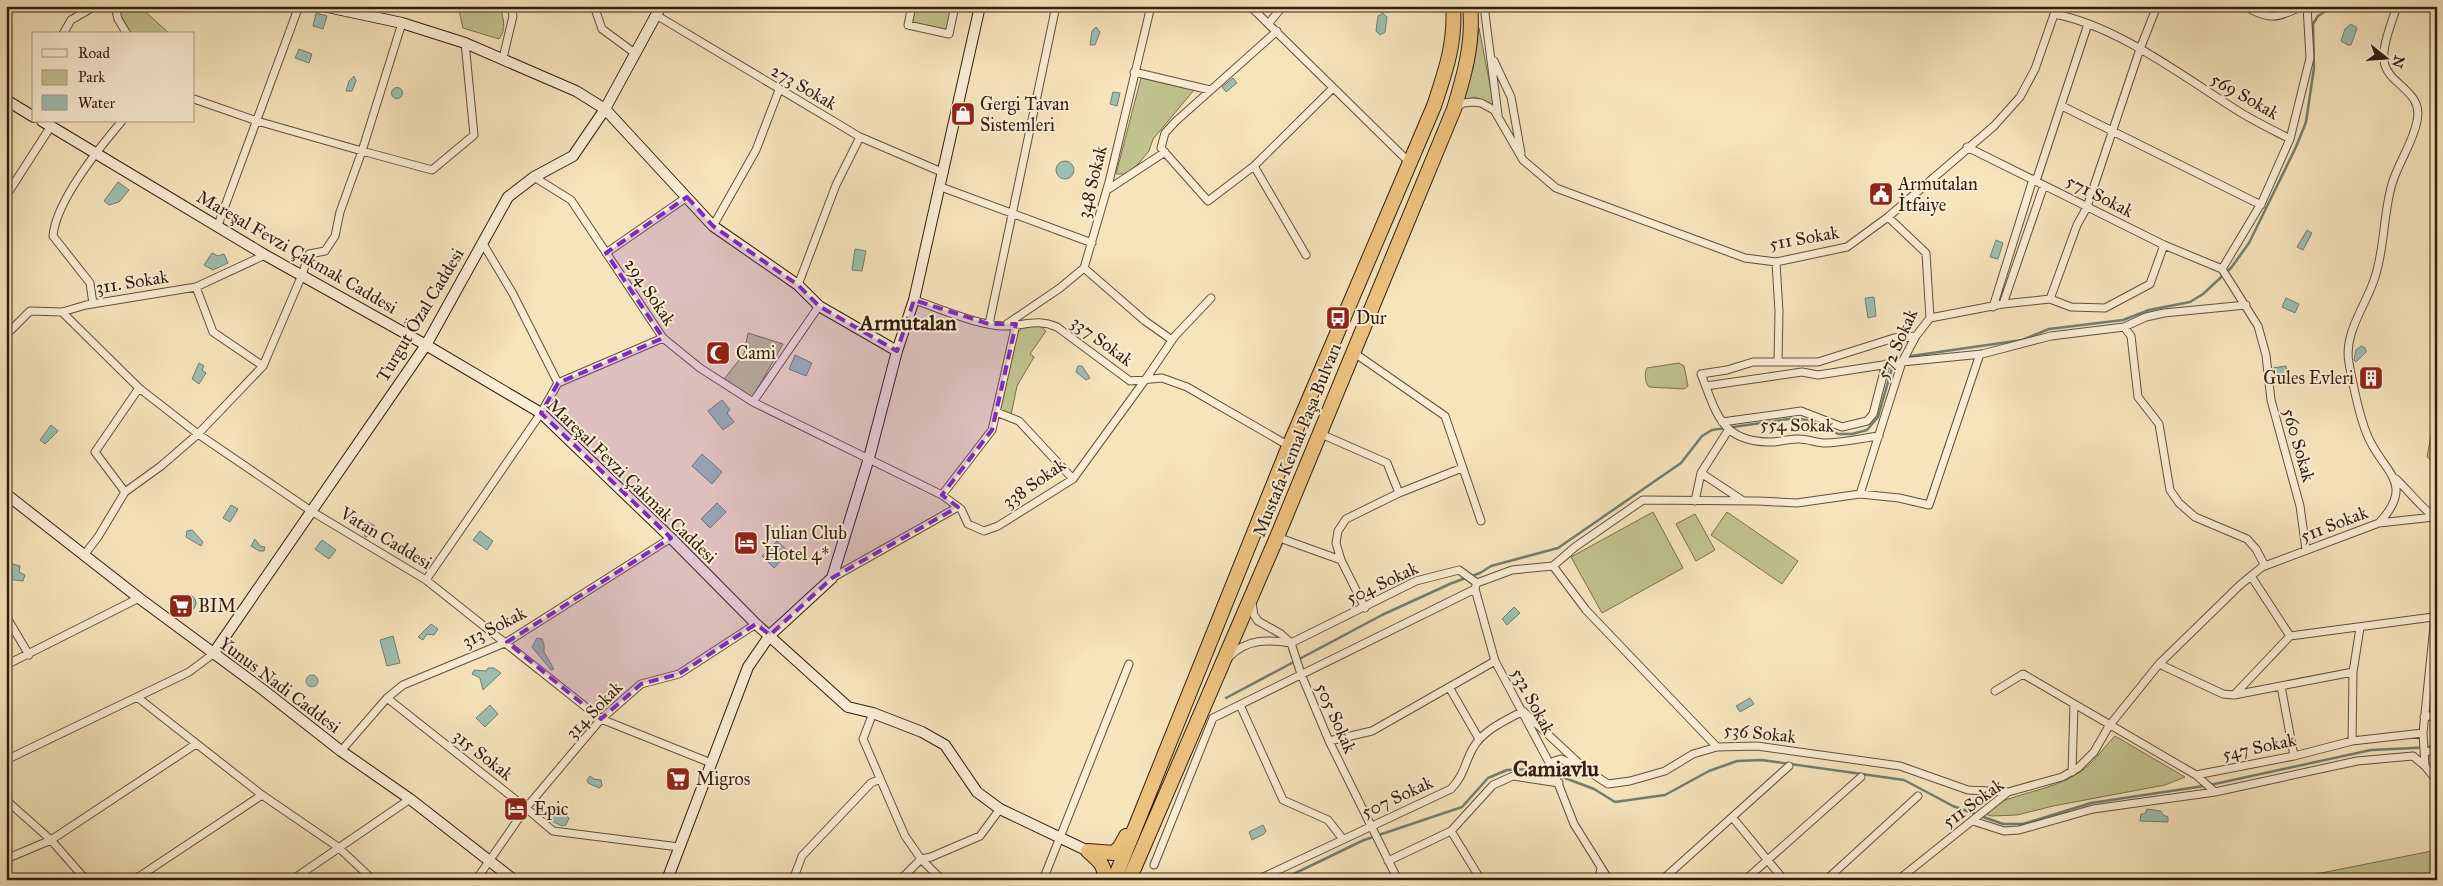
<svg xmlns="http://www.w3.org/2000/svg" width="2443" height="886" font-family="'IM FELL Great Primer',serif">
<rect width="100%" height="100%" fill="#f6e4bd"/>
<filter id="stains"><feTurbulence type="fractalNoise" baseFrequency=".004" numOctaves="4"/><feColorMatrix values="0 0 0 0 .2 0 0 0 0 .09 0 0 0 0 .02 0 0 0 .5 -.17"/></filter>
<radialGradient id="worn" r=".72"><stop offset=".6" stop-color="#630" stop-opacity="0"/><stop offset="1" stop-color="#630" stop-opacity=".3"/></radialGradient>
<path fill="#c1c28e" stroke="#7a704e" d="M119,6H139L170,34H131L121,16Z
M458,6H500C503,18 507,29 499,39L463,28Z
M913,6H953L947,32L910,25Z
M1479,28L1494,106L1475,97L1463,100L1473,68Z
M1141,78L1194,90L1153,139L1149,151L1139,163L1127,174H1116Z
M1025,325H1039L1046,331L1030,354L1034,357L1017,386L1011,415L998,410L1017,333Z
M748,333L783,344L752,398L724,379L744,354Z
M1679,363L1684,366L1688,386L1684,389L1649,387C1645,383 1644,373 1647,368Z
M2437,403V466L2427,457Z
M1653,512L1683,568L1602,613L1571,557Z
M1727,512L1798,561L1782,584L1711,535Z
M1695,514L1715,550L1696,561L1676,524Z
M2115,736L2185,777L2165,785L2053,806L2017,815L1992,816L1980,813C2009,792 2050,793 2080,772C2093,764 2104,747 2115,736Z
M2437,850V880H2289L2296,878Z"/>
<path fill="#9dbfb0" stroke="#727e70" d="M316,13L327,16L323,29L313,26Z
M1383,13L1387,17L1385,32L1380,35L1376,31L1378,16Z
M2351,24L2357,28L2351,45H2348L2341,41L2345,29Z
M1096,27L1100,32L1095,45H1090L1092,31Z
M299,49L312,54L309,63L295,58Z
M354,76L356,81L352,91H346L349,81Z
M1233,78L1237,83L1226,92L1222,87Z
M391.5 93a5.5 5.5 0 1 1 11 0a5.5 5.5 0 1 1-11 0Z
M1113,92L1120,93L1117,106L1110,104Z
M1056 170a9 9 0 1 1 18 0a9 9 0 1 1-18 0Z
M118,182L129,190L119,202L109,205L104,201Z
M2307,230L2312,233L2303,250L2297,247Z
M1996,240L2003,243L1998,259L1990,257Z
M855,249L866,251L862,271L852,270Z
M212,253L218,256L224,254L228,263L213,270L204,265Z
M1874,297L1876,316L1868,318L1865,298Z
M2286,298L2299,304L2295,313L2282,307Z
M2361,346L2365,348L2366,352L2356,362L2354,360L2356,350Z
M795,355L812,363L806,376L789,369Z
M199,363L204,366L202,370L206,373L199,384L192,379Z
M1078,366H1082L1090,378L1086,380L1076,372Z
M2286,366L2287,373L2274,375L2273,368Z
M722,400L730,410L727,413L734,422L723,430L708,411Z
M51,425L58,431L45,444L40,440Z
M702,454L722,472L712,484L692,466Z
M717,503L726,512L710,528L701,519Z
M231,505L238,509L230,522L223,518Z
M368,522L375,526L369,536L365,537L363,530Z
M192,530L203,542L201,546L186,537L187,531Z
M480,531L493,541L487,550L473,540Z
M255,539L260,546L265,547L264,551H259L251,546Z
M322,540L336,550L329,559L315,549Z
M777,541L789,552L774,568L762,556Z
M6,562L20,566L19,572L25,575L23,581L6,579Z
M180 603a8 8 0 1 1 16 0a8 8 0 1 1-16 0Z
M1514,607L1520,613L1507,625L1502,619Z
M431,624L438,629L434,635L427,634L423,640L418,637Z
M393,636L400,663L387,666L380,640Z
M537,638L542,639L544,644V652L554,669L551,670L532,647Z
M488,668H494L501,673L483,690L480,678L472,674L474,670L486,671Z
M306 681a6 6 0 1 1 12 0a6 6 0 1 1-12 0Z
M1750,698L1754,704L1740,712L1736,706Z
M490,705L498,714L485,727L476,718Z
M590,776L594,779L601,780L602,786L599,788L588,783L587,780Z
M558,807L559,813L565,814L569,818L566,825L562,826L550,820L551,812Z
M2147,809L2161,811L2163,815L2168,817V822L2140,821L2141,814H2145Z
M1263,825L1266,831L1264,834L1252,840L1249,832Z"/>
<g fill="none" stroke-linecap="round" stroke-linejoin="round">
<path stroke="#727e70" stroke-width="2.5" d="M1906,359L1911,356L2022,340L2049,329L2123,320L2149,310L2190,302L2203,294L2231,268L2249,243L2296,147L2306,122L2314,68L2313,24L2318,16L2333,6
M1226,698L1382,615L1452,583L1480,573L1491,566L1558,548L1681,463L1702,436L1712,430L1796,418L1815,422L1838,434H1852L1867,430L1878,417L1892,368L1897,365
M1557,775L1594,789L1615,802L1665,795L1709,771L1737,761L1762,760L1904,780L1953,806L2003,824H2023L2091,803L2204,786
M2210,785L2371,750L2435,747
M1281,880L1364,840L1462,807L1488,778L1507,770L1530,769L1552,774"/>
<path stroke="#9dbfb0" stroke-width="10" d="M483,880L484,878"/>
<defs>
<path id="street" d="M115,6L118,19L127,34
M594,6L602,29L636,54
M912,6L908,25L949,34L955,6
M961,6L979,10
M1250,6L1410,163
M1484,6L1498,115
M2245,6C2269,21 2278,18 2302,6
M2054,14C2119,26 2186,79 2243,114C2258,123 2275,131 2290,139L2262,202L2222,269
M656,15L860,137L944,173
M1269,23L1283,6
M1277,31L1175,122L1165,133L1161,148L1208,201L1254,166L1333,88
M63,34L71,20L95,6
M503,58L513,16L511,6
M1494,61L1511,97L1521,153
M1134,72L1210,90
M194,99L257,121L362,151L402,23
M2062,106L2261,205
M1455,109L1463,103L1473,102L1481,103L1494,110L1523,160L1556,188L1745,258L1776,262L1847,247L1888,217L1994,126L2020,97L2035,69L2057,6
M2290,139L2310,58L2307,6
M1967,147L2164,245L2222,269
M1254,166L1306,255
M534,177L571,200L663,338L700,368L753,402L942,495L961,509L968,524L984,531L998,526L1073,479L1145,380L1175,336L1211,298
M2036,181L2088,24
M941,187L1092,243
M1107,190L1165,152
M6,196L51,126
M218,225L299,6
M713,226L756,150L779,90
M606,253L687,197
M1776,262L1779,312L1778,362
M1084,268L1145,321L1172,340
M2222,269L2258,326L2266,355L2271,400L2300,506L2306,550
M798,285L836,185L860,137
M196,287L213,332L263,366
M2050,299L2077,225L2087,207L2140,49L2157,6
M914,300C939,308 979,326 1004,326C1025,326 1036,318 1057,327L1130,381L1162,378L1187,387L1289,446
M93,304L90,283L53,236C56,201 99,148 122,121
M2003,304L2044,185
M1993,307L2033,179
M62,312L139,388L198,434L311,511L426,580L601,719L711,763
M1930,318L2003,304L2050,299L2071,307L2105,308L2150,284L2164,245
M989,324L1056,6
M1007,324L1060,288L1084,268L1109,182L1151,6
M2124,327L2131,336L2138,397L2159,424L2170,490L2179,503L2195,517L2247,539L2256,549L2265,566
M6,335L30,311L62,312L86,305L196,287L265,255
M1353,352L1445,416L1481,521
M558,383L663,338
M1706,386L1802,372L1818,375L1902,362L1982,354L2051,336L2124,327L2146,317L2164,313L2246,305
M753,402L819,306
M996,412L1019,421L1073,479
M1722,422L1801,411L1842,427L1867,421L1873,414L1886,364
M1321,434L1387,463L1399,493
M1879,436C1862,438 1843,443 1825,443C1817,443 1808,439 1799,439C1788,438 1778,443 1768,442C1720,441 1716,411 1701,374L1727,370L1753,362H1818L1894,338L1916,336
M1701,473L1742,500
M2396,479C2410,492 2421,508 2437,519
M125,492L95,452L139,388
M1860,494L1902,362L1916,336L1930,318L1926,253L1888,217
M942,495L992,430L1016,324
M1695,501L1701,473L1729,429
M2379,523L2434,517
M1277,537L1341,560
M84,555L98,537L125,492L161,466L198,434L263,366L302,275L309,254L325,251L335,236L340,212L362,151L432,170L474,135L465,43
M1553,566L1586,610L1717,747L1757,746L1900,766L1968,790L2008,792
M2251,576L2290,636
M832,578L958,507
M426,580L541,413L558,383L513,294L482,242
M1477,583L1512,570L1553,566L1575,547L1643,500L1758,501L1797,503L1860,494L1899,498L1929,505L1980,354
M1476,585L1475,589L1495,661L1552,768L1574,824L1609,880
M1252,603L1254,615L1258,621L1281,634L1291,643L1301,674L1329,741L1398,880
M1365,608L1341,560L1336,543L1338,531L1346,519L1399,493L1462,468
M6,616L29,655
M1291,643L1416,581L1459,570L1477,583
M1229,657C1246,639 1268,639 1291,643
M2159,664L2223,694L2234,695L2353,672
M6,665L139,598
M2281,686L2294,756
M1449,687L1479,739
M1995,691L2023,674L2196,775L2294,756L2352,741L2423,733L2437,597
M2234,695L2290,636L2433,617
M137,697L262,795L338,847L373,880
M387,698L526,808L553,831L679,847
M1240,705L1283,800L1328,820L1342,838
M873,713L863,739L905,836L921,859L942,880
M2424,717L2437,715
M2423,733L2425,766L2437,781
M1329,741L1372,731L1495,661
M2352,741L2353,672L2360,628
M341,751L387,698L403,685L507,642L671,538
M2424,752L2437,750
M6,760L189,672L213,654
M1552,768L1554,761L1561,759L1577,766
M2072,772L2074,705
M2196,775L2215,792L2357,761L2413,756L2425,766
M6,800L51,840L86,880
M1733,818L1784,880
M1973,821L2004,831L2019,830L2093,809L2215,792
M1451,831L1481,880
M6,859L51,840L196,744
M1388,861L1451,831L1493,785L1513,776L1559,783
M1154,865L1213,718L1475,589
M134,880L262,795
M292,880L410,799
M476,880L526,808L601,719L641,684L679,674L756,624
M793,880L802,856L871,783L880,779
M900,880L921,859L931,857L980,836L1000,809
M1043,880L1129,664
M1257,880L1451,789C1465,774 1464,764 1473,748C1483,730 1505,721 1523,711L1585,769L1608,784L1630,781L1665,771L1693,754L1717,747
M1598,880L1601,869
M1662,880L1789,766
M1745,880L1861,777
M1826,880L1918,796
M1898,880L2008,792L2062,777L2078,768L2094,752L2109,726L2159,664L2240,585L2262,567L2379,523C2418,481 2380,471 2366,432C2358,411 2353,385 2349,363C2343,333 2367,304 2375,277C2385,247 2383,214 2392,184C2398,163 2413,143 2417,121C2424,90 2387,85 2384,61C2382,45 2392,22 2397,6"/>
<path id="secondary" d="M323,6L402,23L465,43L576,91L605,109L713,226L798,285L819,306L897,351
M6,100L34,117
M42,121L265,255L426,345L541,413L671,538L756,624L848,707L873,713L922,732L945,745L977,792L1000,809L1088,851
M6,494L139,598L262,689L341,751L410,799L514,880
M213,654L426,345L508,197L534,177L573,156L605,109L661,6
M667,880L748,667L770,635L832,578L869,458L897,351L914,300L980,6"/>
<path id="highway" d="M1088,851L1114,853L1120,847L1126,836
M1088,851C1097,859 1108,867 1103,880
M1114,880L1289,446L1434,106C1445,73 1456,42 1453,6
M1129,880L1277,537L1454,109C1464,76 1474,42 1470,6"/>
</defs>
<use href="#street" stroke="#634f3a" stroke-width="9"/>
<use href="#secondary" stroke="#321d0f" stroke-width="12"/>
<use href="#highway" stroke="#321d0f" stroke-width="16"/>
<use href="#street" stroke="#f9edd4" stroke-width="7"/>
<use href="#secondary" stroke="#f9edd4" stroke-width="10"/>
<use href="#highway" stroke="#ebc27e" stroke-width="14"/>
</g>
<path fill="#7b2cbf" fill-opacity="0.2" stroke="#7b2cbf" stroke-width="4" stroke-dasharray="10 6" stroke-linejoin="round" d="M687,197L713,226L798,285L819,306L897,351L914,300L989,324H1016L992,430L942,495L958,507L832,578L770,635L756,624L679,674L641,684L601,719L507,642L671,538L541,413L558,383L663,338L606,253Z"/>
<defs>
<symbol id="shop-square" viewBox="-11 -11 22 22"><rect x="-9" y="-9" width="18" height="18" rx="4" fill="#8f2418" stroke="#f9edd4"/><path d="M-5-2.5h2.3a2.7 3.5 0 0 1 5.4 0H5L5.5 6h-11ZM-1.5-2.5h3a1.5 2.3 0 0 0-3 0Z" fill="#fff"/></symbol>
<symbol id="civic-square" viewBox="-11 -11 22 22"><rect x="-9" y="-9" width="18" height="18" rx="4" fill="#8f2418" stroke="#f9edd4"/><path d="M-.6-6.5H3V-4.5H.6V-3L4-1V1h2V6H-6V1h2V-1L-.6-3ZM-1.2 2.5V6h2.4V2.5Z" fill="#fff"/></symbol>
<symbol id="bus-square" viewBox="-11 -11 22 22"><rect x="-9" y="-9" width="18" height="18" rx="4" fill="#8f2418" stroke="#f9edd4"/><path d="M-5-6H5V4H4V6H2V4H-2V6H-4V4H-5ZM-3.5-4V0h7V-4ZM-3.5 1.2v1.5H-2V1.2ZM2 1.2v1.5H3.5V1.2Z" fill="#fff"/></symbol>
<symbol id="mosque-square" viewBox="-11 -11 22 22"><rect x="-9" y="-9" width="18" height="18" rx="4" fill="#8f2418" stroke="#f9edd4"/><path d="M3.5-4.9A6 6 0 1 0 3.5 4.9A5 5 0 1 1 3.5-4.9Z" fill="#fff"/></symbol>
<symbol id="building-square" viewBox="-11 -11 22 22"><rect x="-9" y="-9" width="18" height="18" rx="4" fill="#8f2418" stroke="#f9edd4"/><path d="M-4-6H4V6H1V3H-1V6H-4ZM-2.5-4.3h1.7v1.8h-1.7ZM.8-4.3h1.7v1.8H.8ZM-2.5-1h1.7V.8h-1.7ZM.8-1h1.7V.8H.8Z" fill="#fff"/></symbol>
<symbol id="hotel-square" viewBox="-11 -11 22 22"><rect x="-9" y="-9" width="18" height="18" rx="4" fill="#8f2418" stroke="#f9edd4"/><path d="M-6-4.5h1.5V1H6V5H4.5V3h-9V5H-6ZM-4 0a1.8 1.8 0 1 1 3.6 0ZM.5 0V-2.5h3Q6-2.5 6 0Z" fill="#fff"/></symbol>
<symbol id="supermarket-square" viewBox="-11 -11 22 22"><rect x="-9" y="-9" width="18" height="18" rx="4" fill="#8f2418" stroke="#f9edd4"/><path d="M-6-5.5h2.5l.6 2H6L4.5 2H-2.5L-4.4-4H-6ZM-1.5 3.2a1.3 1.3 0 1 0 .1 0ZM3 3.2a1.3 1.3 0 1 0 .1 0Z" fill="#fff"/></symbol>
</defs>
<g fill-rule="evenodd">
<use href="#shop-square" x="949" y="100" width="28" height="28"/>
<use href="#civic-square" x="1867" y="180" width="28" height="28"/>
<use href="#bus-square" x="1324" y="304" width="28" height="28"/>
<use href="#mosque-square" x="704" y="339" width="28" height="28"/>
<use href="#building-square" x="2357" y="364" width="28" height="28"/>
<use href="#hotel-square" x="732" y="529" width="28" height="28"/>
<use href="#supermarket-square" x="167" y="592" width="28" height="28"/>
<use href="#supermarket-square" x="664" y="765" width="28" height="28"/>
<use href="#hotel-square" x="502" y="795" width="28" height="28"/>
</g>
<g text-anchor="middle" stroke-width="4" stroke-linejoin="round" paint-order="stroke">
<g font-size="18" fill="#321d0f" stroke="#f9edd4">
<text transform="translate(804 87) rotate(30)" y="6">273 Sokak</text>
<text transform="translate(2245 96) rotate(30)" y="6">569 Sokak</text>
<text transform="translate(1092 182) rotate(-76)" y="6">348 Sokak</text>
<text transform="translate(2100 196) rotate(27)" y="6">571 Sokak</text>
<text transform="translate(1804 238) rotate(-10)" y="6">511 Sokak</text>
<text transform="translate(297 252) rotate(30)" y="6">Mareşal Fevzi Çakmak Caddesi</text>
<text transform="translate(132 282) rotate(-9)" y="6">311. Sokak</text>
<text transform="translate(650 292) rotate(56)" y="6">294 Sokak</text>
<text transform="translate(420 315) rotate(-59)" y="6">Turgut Özal Caddesi</text>
<text transform="translate(1102 341) rotate(36)" y="6">337 Sokak</text>
<text transform="translate(1897 344) rotate(-66)" y="6">572 Sokak</text>
<text transform="translate(1797 425) rotate(1)" y="6">554 Sokak</text>
<text transform="translate(1297 440) rotate(-68)" y="6">Mustafa Kemal Paşa Bulvarı</text>
<text transform="translate(2299 445) rotate(74)" y="6">560 Sokak</text>
<text transform="translate(632 481) rotate(44)" y="6">Mareşal Fevzi Çakmak Caddesi</text>
<text transform="translate(1034 483) rotate(-35)" y="6">338 Sokak</text>
<text transform="translate(2334 524) rotate(-21)" y="6">511 Sokak</text>
<text transform="translate(386 538) rotate(31)" y="6">Vatan Caddesi</text>
<text transform="translate(1382 583) rotate(-25)" y="6">504 Sokak</text>
<text transform="translate(494 627) rotate(-27)" y="6">313 Sokak</text>
<text transform="translate(280 685) rotate(37)" y="6">Yunus Nadi Caddesi</text>
<text transform="translate(1533 701) rotate(62)" y="6">532 Sokak</text>
<text transform="translate(594 710) rotate(-46)" y="6">314 Sokak</text>
<text transform="translate(1336 718) rotate(66)" y="6">505 Sokak</text>
<text transform="translate(1760 733) rotate(6)" y="6">536 Sokak</text>
<text transform="translate(2259 747) rotate(-12)" y="6">547 Sokak</text>
<text transform="translate(483 755) rotate(38)" y="6">315 Sokak</text>
<text transform="translate(1397 797) rotate(-25)" y="6">507 Sokak</text>
<text transform="translate(1973 803) rotate(-36)" y="6">511 Sokak</text>
</g>
<g font-size="18" fill="#321d0f" stroke="#f9edd4" text-anchor="start">
<text x="980" y="110">Gergi Tavan<tspan x="980" dy="21">Sistemleri</tspan></text>
<text x="1898" y="190">Armutalan<tspan x="1898" dy="21">İtfaiye</tspan></text>
<text x="1356" y="324">Dur</text>
<text x="736" y="359">Cami</text>
<text x="2354" y="384" text-anchor="end">Gules Evleri</text>
<text x="764" y="539">Julian Club<tspan x="764" dy="21">Hotel 4*</tspan></text>
<text x="198" y="612">BIM</text>
<text x="696" y="785">Migros</text>
<text x="534" y="815">Epic</text>
</g>
<g font-size="22" font-weight="bold" fill="#321d0f" stroke="#f9edd4">
<text x="908" y="330">Armutalan</text>
<text x="1556" y="776">Camiavlu</text>
</g>
</g>
<rect width="2443" height="886" fill="none" stroke="#f6e4bd" stroke-width="25"/>
<rect x="8" y="8" width="2428" height="871" fill="none" stroke="#321d0f" stroke-width="2.5"/>
<rect x="12" y="12" width="2418" height="861" fill="none" stroke="#321d0f"/>
<rect x="32" y="32" width="162" height="90" fill="#f9edd4" stroke="#a99a85"/>
<rect x="42" y="49" width="25" height="8" fill="#f9edd4" stroke="#a99a85"/>
<text x="78" y="58" font-size="15" fill="#321d0f">Road</text>
<rect x="42" y="70" width="25" height="15" fill="#c1c28e" stroke="#a99a85"/>
<text x="78" y="82" font-size="15" fill="#321d0f">Park</text>
<rect x="42" y="95" width="25" height="15" fill="#9dbfb0" stroke="#a99a85"/>
<text x="78" y="108" font-size="15" fill="#321d0f">Water</text>
<g transform="translate(2386 58) rotate(107)" stroke="#f9edd4" stroke-width="4" paint-order="stroke">
<path d="M0-4L9 19L0 12L-9 19Z" fill="#321d0f"/>
<text y="-8" font-size="14" font-weight="bold" text-anchor="middle" fill="#321d0f">N</text>
</g>
<rect width="100%" height="100%" filter="url(#stains)"/>
<rect width="100%" height="100%" fill="url(#worn)"/>
</svg>
